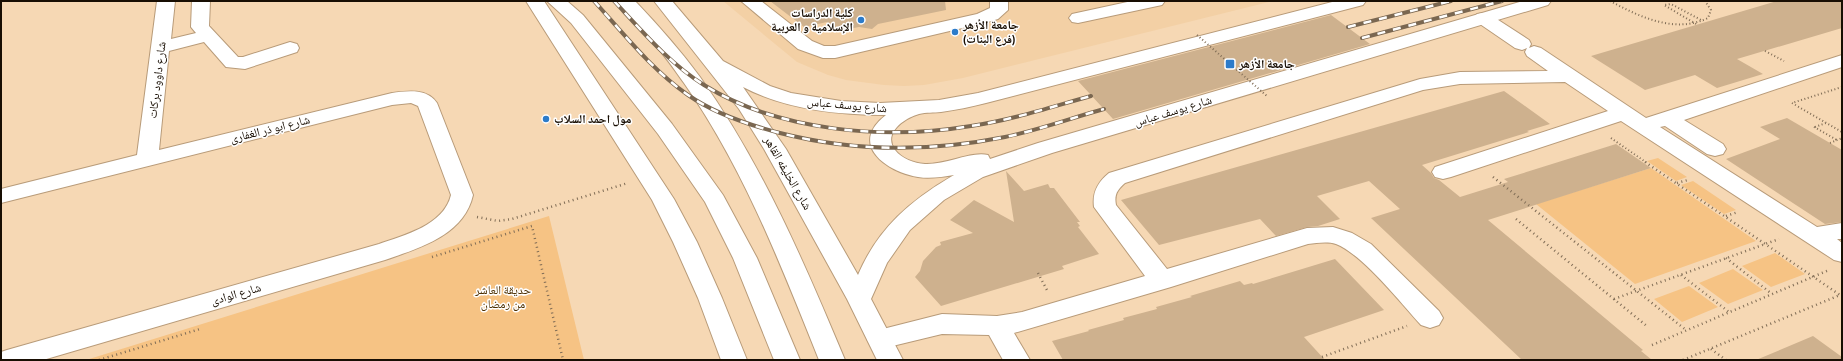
<svg xmlns="http://www.w3.org/2000/svg" width="1843" height="361" font-family="'PT Sans Narrow','Noto Naskh Arabic',sans-serif">
<rect width="100%" height="100%" fill="#f6d8b4"/>
<path fill="#f3d0a5" d="M723,1H1273L963,78L924,85L904,86L884,85L846,80L828,75L797,62Z"/>
<path fill="#f6c384" d="M1658,158L1687,177L1676,181L1647,161Z
M1651,168L1756,241L1635,284L1536,204Z
M1693,181L1736,210L1724,214L1681,185Z
M549,216L584,360H86Z
M1775,253L1805,274L1771,287L1742,266Z
M1733,269L1763,290L1728,304L1699,283Z
M1689,286L1718,307L1682,322L1654,299Z"/>
<path fill="#ceb18e" d="M770,1H945L946,10L878,24L872,29L859,27L833,32L827,22L804,27Z
M1777,1H1842V28L1737,59L1763,74L1717,88L1695,75L1645,90L1591,56Z
M1331,15L1370,44L1113,119L1078,81Z
M1504,91L1550,124L1527,131L1529,132L1422,165L1431,173L1434,178L1439,180L1460,197L1508,182L1504,179L1616,144L1651,168L1488,220L1643,350L1641,351L1652,360H1522L1371,218L1400,209L1369,181L1317,196L1340,219L1318,226L1307,227L1276,236L1260,219L1159,245L1121,200Z
M1787,118L1842,150V222L1825,224L1726,159L1780,139L1760,127Z
M1006,171L1024,191L1048,184L1050,188H1054L1080,222H1077L1080,226L1078,227L1099,254L1062,266L1064,269L941,306L915,277L920,271L923,261L936,247L941,245L940,242L973,233L950,220L974,200L1014,222Z
M1335,259L1384,310L1304,337L1325,360H1063L1052,341L1089,331L1088,330L1124,320L1123,318L1157,309L1156,307L1192,297L1190,296L1240,281L1244,285L1252,283L1253,284Z
M1813,336L1842,357V360H1756Z"/>
<g fill="none" stroke-linecap="round" stroke-linejoin="round">
<defs>
<path id="minor" d="M157,1H175L171,39L196,33L191,27L192,1H210L209,26L238,57H243L290,42L297,44L299,48L297,52L245,69L226,67L204,42L169,51L159,150L392,93C407,91 427,88 437,103L473,195C464,235 420,248 385,260L43,360H1V352L7,350L379,244C405,235 444,225 451,195L418,106L411,103L392,105L1,203V189L137,155Z
M741,1H761L812,41L824,46H835L977,14L990,8V1H1008V10L998,19L988,22L835,58H823L798,49Z
M1132,1H1165L1162,5L1078,23L1072,22L1069,18L1072,14Z
M1483,13L1489,14L1529,40L1531,44L1529,48L1534,46L1541,48L1646,118L1842,55V67L1684,120L1723,144L1726,149L1723,154L1715,156L1707,154L1665,126L1660,127L1817,227L1842,223V239H1837L1842,243V262L1834,260L1621,121L1451,177L1443,179L1435,177L1432,172L1435,167L1608,111L1565,82L1460,84L1423,90L1125,183C1117,190 1114,195 1116,205L1167,269L1307,228L1333,227L1352,233L1371,244L1439,311L1443,318L1439,325L1430,328L1421,325C1401,303 1362,254 1336,244C1327,241 1317,243 1308,244L1171,287L1014,333L1030,360H1003L989,335L942,334L880,349L871,346L867,339L871,332L942,314L997,316L1022,312L1145,276L1094,207C1092,192 1098,182 1109,173L1420,79L1460,72L1548,71L1527,56L1525,52L1527,48L1522,50L1515,48L1477,22L1474,18L1477,14Z"/>
<path id="major" d="M526,1H544L674,199L697,242L722,298L747,360H721L698,298L673,242L652,200Z
M547,1H567L583,15L672,124L723,195L757,258L800,360H774L733,258L705,202L658,134L571,23Z
M616,1H635C658,25 680,50 700,77C762,164 804,262 845,360H819C781,265 743,167 684,83C674,69 664,54 652,42C640,28 626,16 616,1Z
M654,1H672L723,61L770,86L791,93L841,101L880,103L939,100L978,93L1336,1H1366L1363,5L986,103C971,107 956,110 941,112C934,113 926,112 919,114C905,118 882,133 895,150C902,159 914,163 925,164C946,165 971,151 988,155L990,159L1038,143L1523,1H1551L1548,5L1052,153L983,177L944,200L910,230L887,263L871,299L903,360H877L847,299L764,149L739,109ZM743,87C786,110 838,115 886,115C848,144 886,172 918,177C930,179 942,177 954,175C911,200 878,228 858,275L786,149Z"/>
</defs>
<use href="#minor" stroke="#b89b79" stroke-width="2"/>
<use href="#major" stroke="#b89b79" stroke-width="2"/>
<path stroke="#806d56" stroke-width="2" stroke-dasharray="1 2.5" stroke-linecap="butt" d="M1610,1C1640,17 1675,34 1708,18L1711,10L1705,1
M1696,24L1664,5L1671,4L1703,21
M1765,51L1784,61
M1842,87L1792,103L1842,132
M1814,127L1837,140
M1815,127L1826,123
M1611,138L1647,163
M1830,143L1842,138"/>
<path stroke="#806d56" stroke-width="2.5" stroke-dasharray="1 3.5" stroke-linecap="butt" d="M1645,162L1840,295L1683,360
M1493,177L1686,330
M1677,183L1688,180
M1726,216L1738,212
M477,217L498,221L512,219L628,183
M1516,219L1648,327
M432,257L532,226L563,360
M1726,258L1772,294
M1038,273L1048,292
M1681,275L1729,312
M1614,299L1779,239
M1652,345L1829,270
M1711,349L1726,360
M1322,357L1407,326
M99,360L200,329"/>
<use href="#minor" fill="#fff" fill-rule="evenodd"/>
<use href="#major" fill="#fff" fill-rule="evenodd"/>
<defs>
<path id="rail" d="M594,1C623,33 652,70 688,95C715,114 749,125 780,133C854,152 930,152 1005,137C1039,130 1071,118 1104,109
M614,1C642,31 669,63 704,85C779,132 886,140 971,126C1012,120 1051,107 1091,96
M1348,27L1451,1
M1362,38L1502,1"/>
</defs>
<use href="#rail" stroke="#7a6751" stroke-width="4"/>
<use href="#rail" stroke="#fff" stroke-width="2.5" stroke-dasharray="8" stroke-linecap="butt"/>
<path stroke="#806d56" stroke-width="2" stroke-dasharray="1 2.5" stroke-linecap="butt" d="M1197,35L1268,97"/>
</g>
<g fill="#2c7bca" stroke="#fff" stroke-width="1.5">
<circle cx="861" cy="20" r="4"/>
<circle cx="955" cy="32" r="4"/>
<rect x="1225" y="59" width="10" height="10" rx="2"/>
<circle cx="546" cy="119" r="4"/>
</g>
<g text-anchor="middle" stroke-width="3" stroke-linejoin="round" paint-order="stroke">
<g font-size="12" font-weight="bold" fill="#180e03" stroke="#fff" text-anchor="start">
<text x="853" y="17" text-anchor="end">كلية الدراسات<tspan x="853" dy="14">الإسلامية و العربية</tspan></text>
<text x="963" y="29">جامعة الأزهر<tspan x="963" dy="14">(فرع البنات)</tspan></text>
<text x="1239" y="68">جامعة الأزهر</text>
<text x="554" y="123">مول احمد السلاب</text>
</g>
<g font-size="12" fill="#180e03" stroke="#fff">
<text transform="translate(157 80) rotate(-83)" y="4">شارع داوود بركات</text>
<text transform="translate(847 105) rotate(5)" y="4">شارع يوسف عباس</text>
<text transform="translate(1173 111) rotate(-17)" y="4">شارع يوسف عباس</text>
<text transform="translate(270 129) rotate(-14)" y="4">شارع ابو ذر الغفارى</text>
<text transform="translate(788 173) rotate(60)" y="4">شارع الخليفه القاهر</text>
<text transform="translate(236 294) rotate(-16)" y="4">شارع الوادى</text>
</g>
<g font-size="12" fill="#4c2f01" stroke="#fff">
<text x="503" y="294">حديقة العاشر<tspan x="503" dy="14">من رمضان</tspan></text>
</g>
</g>
<rect width="1843" height="361" fill="none" stroke="#180e03" stroke-width="4"/>
</svg>
